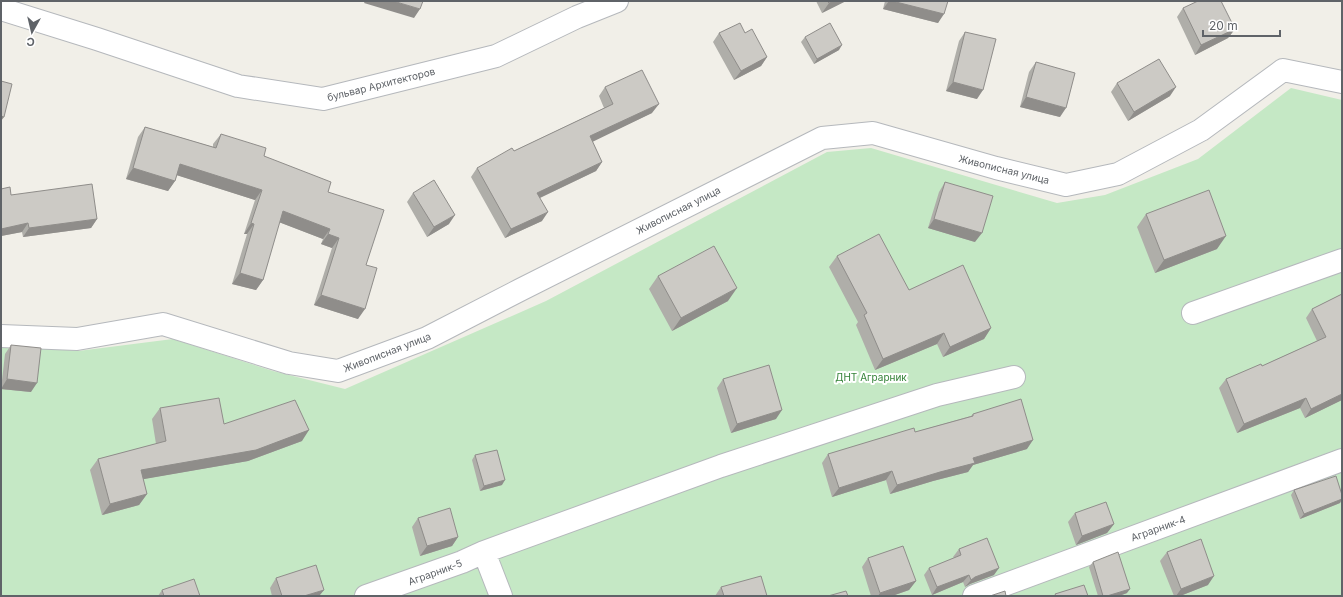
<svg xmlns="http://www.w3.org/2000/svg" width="1343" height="597" font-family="Inter,sans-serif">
<rect width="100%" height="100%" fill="#f1efe8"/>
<path fill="#c5e8c5" d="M1291,88L1342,100V596H1V343L78,351L173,339L273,371L345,389L546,301L827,152L871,148L1057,203L1105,195L1198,159Z"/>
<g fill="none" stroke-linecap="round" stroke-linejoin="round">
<defs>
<path id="minor" d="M1,9L97,39L238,86L323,99L496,56L577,17L617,1
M1193,313L1342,260
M1,336L77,339L163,324L289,363L338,371L427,338L520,290L822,138L873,133L996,168L1066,185L1118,174L1201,130L1283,70L1342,82
M484,552L721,466L937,395L1014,377
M366,596L462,562L484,552L501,596
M974,596L1342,460"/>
</defs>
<use href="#minor" stroke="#b5b8bc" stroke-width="24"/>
<use href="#minor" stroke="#fff" stroke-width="22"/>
</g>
<path fill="#afaea9" d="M816,1H846L822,13Z
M885,1H948L938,23L883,9Z
M1183,8L1235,29L1228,38L1195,55L1177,17Z
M965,32L977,99L946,91L959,41Z
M719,33H745L767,57L761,66L734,80L713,42Z
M805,37L839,50L814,64L801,42Z
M1036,62L1060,117L1020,107L1029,72Z
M1117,83L1170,96L1128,121L1111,92Z
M605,87L652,113L592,141L602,162L596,171L540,198L542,221L505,238L471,177L477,168L514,151L604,108L599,96Z
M145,127L213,147V144L221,134L264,156L328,192L366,265L358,319L314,305L332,248L321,244L323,239L279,222L263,280L256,290L232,284L247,234H244L255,200L177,175L175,181L168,191L126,179L138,137Z
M945,182L975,242L928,228L939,192Z
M1,189L11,195L97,219L91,228L23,237L22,232L1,236Z
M413,193L449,224L427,237L407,202Z
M1146,214L1217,249L1155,273L1137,227Z
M837,256L909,290L991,328L984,339L943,357L937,344L875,370L856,325L858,322L829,267Z
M658,276L728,301L672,331L649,289Z
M1342,294V400L1305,418L1300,408L1237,433L1219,388L1226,379L1262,366L1317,341L1306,318L1312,309Z
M11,345L31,392L1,389L5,354Z
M723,379L776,419L731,433L717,388Z
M160,408L224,424L302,441L248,461L143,479L147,494L139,505L102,515L90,470L98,459L156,444L152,419Z
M973,414L1027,449L973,465L968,472L933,481L890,494L886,480L832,497L822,463L828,454L915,432L971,416Z
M475,455L502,485L480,491L472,460Z
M1294,490L1342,495V500L1340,503L1300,519L1291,495Z
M1075,513L1114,524L1107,533L1076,545L1068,522Z
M418,518L458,537L452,546L420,556L412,527Z
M959,549L994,575L970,584L965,587L963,582L932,595L924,575L929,568L954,558L953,557Z
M1167,552L1208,585L1180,596H1174L1160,561Z
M868,558L916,581L909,590L892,596H871L862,567Z
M1093,562L1127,593L1119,596H1098L1089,567Z
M276,578L324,590L319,596H272L270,588Z
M721,587L767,596H715Z
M162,590L200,596H158Z"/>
<path fill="#8f8d8a" d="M365,1H393L420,9L414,18L364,3Z
M834,1H846L822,13L829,3Z
M889,1H892L944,14L938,23L883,9Z
M1235,29L1228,38L1195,55L1201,45Z
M842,45L839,50L814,64L817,59Z
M767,57L761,66L734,80L741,71Z
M953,82L983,90L977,99L946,91Z
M1176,87L1170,96L1128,121L1134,112Z
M1026,97L1066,108L1060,117L1020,107Z
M659,104L652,113L584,146L590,136Z
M1,116L4,117L1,121Z
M602,162L596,171L531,202L537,193Z
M180,164L262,190L255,200L173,174Z
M133,168L175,181L168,191L126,179Z
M283,211L330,229L323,239L276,221Z
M548,212L542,221L505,238L511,229Z
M455,215L449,224L427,237L434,227Z
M97,219L91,228L23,237L29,228Z
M934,219L982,233L975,242L928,228Z
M28,223L22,232L1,236V229Z
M251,223L254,224L247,234H244Z
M328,234L339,238L332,248L321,244Z
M1226,236L1217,249L1155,273L1164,260Z
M240,273L263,280L256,290L232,284Z
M737,288L728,301L672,331L681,318Z
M321,295L365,309L358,319L314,305Z
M991,328L984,339L943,357L950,347Z
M944,333L937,344L875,370L883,359Z
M7,379L37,383L31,392L1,389Z
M1342,394V400L1305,418L1311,409Z
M1306,398L1300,408L1237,433L1244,424Z
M782,410L776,419L731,433L737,424Z
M309,430L302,441L248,461L133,481L141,470Z
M1033,440L1027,449L973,465L968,472L933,481L890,494L897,485L973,458Z
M892,471L886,480L832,497L839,488Z
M505,480L502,485L480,491L484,486Z
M147,494L139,505L102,515L110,504Z
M1342,499L1340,503L1300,519L1304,514Z
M1114,524L1107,533L1076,545L1082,536Z
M458,537L452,546L420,556L427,546Z
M999,568L994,575L970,584L965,587L971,580L975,577Z
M969,575L963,582L932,595L937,587Z
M1214,576L1208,585L1180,596H1176L1181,589Z
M916,581L909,590L892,596H878L880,593Z
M1130,589L1127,593L1119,596H1107Z
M324,590L319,596H304Z"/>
<path fill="#cccac5" stroke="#8f8d8a" d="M393,1H423L420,9Z
M827,1H834L829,3Z
M892,1H948L944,14Z
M1198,1H1221L1235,29L1201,45L1183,8Z
M740,23L745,33L752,29L767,57L741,71L719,33Z
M830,23L842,45L817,59L805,37Z
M965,32L996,39L983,90L953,82Z
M1159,59L1176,87L1134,112L1117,83Z
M1036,62L1075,73L1066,108L1026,97Z
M642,70L659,104L590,136L602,162L537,193L548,212L511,229L477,168L512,148L514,151L613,104L605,87Z
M1,81L12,84L4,117L1,116Z
M145,127L216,148L221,134L266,148L264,156L331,182L328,192L384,210L366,265L377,268L365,309L321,295L339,238L328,234L330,229L283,211L263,280L240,273L254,224L251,223L262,190L180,164L175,181L133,168Z
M434,180L455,215L434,227L413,193Z
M945,182L993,196L982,233L934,219Z
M92,184L97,219L29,228L28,223L1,229V189L10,187L11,195Z
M1209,190L1226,236L1164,260L1146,214Z
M879,234L909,290L963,265L991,328L950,347L944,333L883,359L864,315L867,313L837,256Z
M714,246L737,288L681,318L658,276Z
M1342,294V394L1311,409L1306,398L1244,424L1226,379L1261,364L1262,366L1326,337L1312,309Z
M11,345L41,348L37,383L7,379Z
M769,365L782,410L737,424L723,379Z
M219,398L224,424L295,400L309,430L256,450L141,470L147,494L110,504L98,459L166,441L160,408Z
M1021,399L1033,440L973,458L975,463L940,472L897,485L892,471L839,488L828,454L914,428L915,432L973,416V414Z
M497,450L505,480L484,486L475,455Z
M1336,476L1342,495V499L1304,514L1294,490Z
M1106,502L1114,524L1082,536L1075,513Z
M450,508L458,537L427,546L418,518Z
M987,538L999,568L975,577L971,580L969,575L937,587L929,568L961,555L959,549Z
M1201,539L1214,576L1181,589L1167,552Z
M903,546L916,581L880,593L868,558Z
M1118,552L1130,589L1107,596H1103L1093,562Z
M316,565L324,590L304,596H282L276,578Z
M761,576L767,596H724L721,587Z
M194,579L200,596H164L162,590Z
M1084,585L1088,596H1056L1055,594Z
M846,591L848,596H828Z
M1005,591L1006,596H990Z"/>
<g text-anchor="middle" stroke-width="4" stroke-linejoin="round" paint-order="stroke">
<g font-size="10" fill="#5f6368" stroke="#fff">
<text transform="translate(381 84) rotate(-14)" y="4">бульвар Архитекторов</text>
<text transform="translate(1004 169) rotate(14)" y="4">Живописная улица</text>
<text transform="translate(678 210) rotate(-27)" y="4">Живописная улица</text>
<text transform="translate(387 352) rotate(-21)" y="4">Живописная улица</text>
<text transform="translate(1158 528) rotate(-20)" y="4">Аграрник-4</text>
<text transform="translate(435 572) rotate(-20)" y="4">Аграрник-5</text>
</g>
<g font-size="10" fill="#348238" stroke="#fff">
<text x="871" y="381">ДНТ Аграрник</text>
</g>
</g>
<rect width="1343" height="597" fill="none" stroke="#5f6368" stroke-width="4"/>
<g transform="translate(32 32) rotate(188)" stroke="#ffffff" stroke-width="3" paint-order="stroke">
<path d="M0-3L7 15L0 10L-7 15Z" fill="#5f6368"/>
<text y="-6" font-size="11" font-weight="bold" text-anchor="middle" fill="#5f6368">С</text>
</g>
<path d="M1203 30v6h77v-6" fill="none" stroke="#5f6368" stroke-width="2"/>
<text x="1209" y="30" font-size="12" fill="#5f6368" stroke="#ffffff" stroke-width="3" paint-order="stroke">20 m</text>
</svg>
